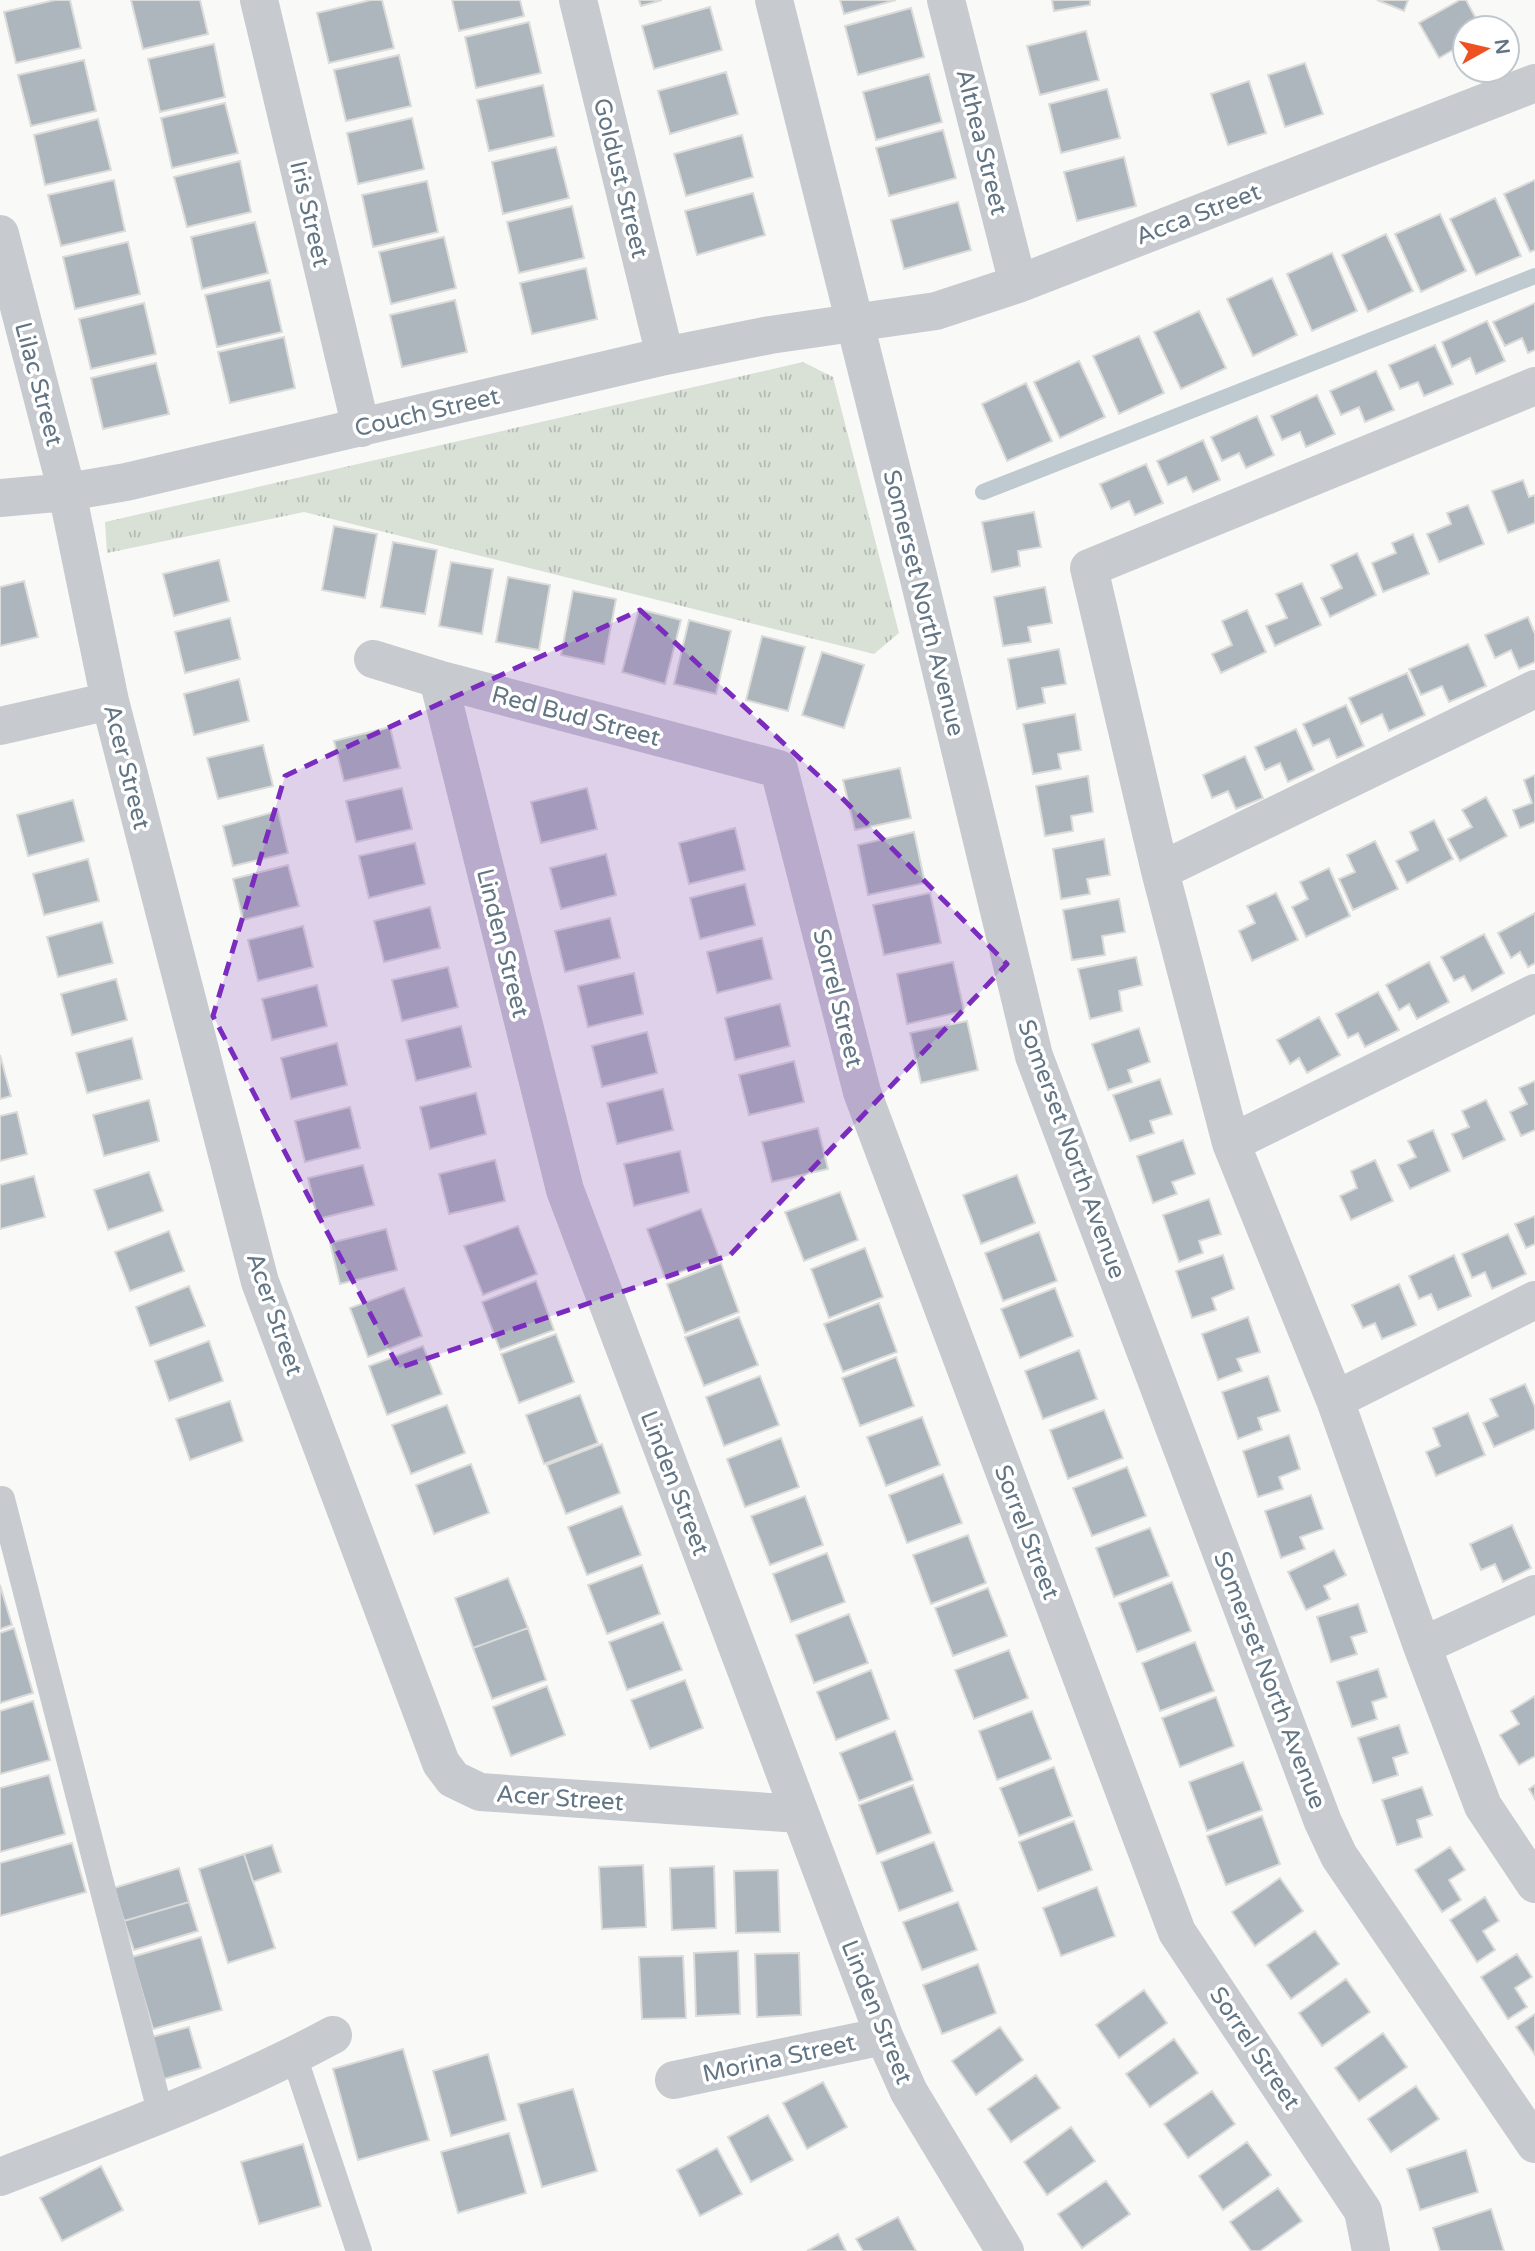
<svg xmlns="http://www.w3.org/2000/svg" width="1535" height="2251" font-family="'Varela Round',sans-serif">
<defs>
<pattern id="grass-tufts" width="24" height="20" patternUnits="userSpaceOnUse" patternTransform="scale(1.75)"><rect width="24" height="20" fill="#d9e0d6"/><path d="M3 7l-1-3M5 7V3M7 7l1-3M15 17l-1-3M17 17v-4M19 17l1-3" fill="none" stroke="#b3bab3"/></pattern>
</defs>
<rect width="100%" height="100%" fill="#f9faf7"/>
<path fill="url(#grass-tufts)" d="M803,362L833,377L899,633L874,654L304,512L107,553L105,522Z"/>
<g fill="none" stroke-linecap="round" stroke-linejoin="round">
<path stroke="#becacf" stroke-width="16" d="M983,492L1535,276"/>
</g>
<path fill="#adb6bc" stroke="#dbdbd9" stroke-width="2" d="M55,0H70L81,48L16,63L4,12Z
M131,0H200L208,34L143,49Z
M371,0H382L394,48L329,63L317,13Z
M452,0H520L524,16L459,31Z
M639,0H662L641,6Z
M840,0H896L844,14Z
M1052,0H1090V5L1054,11Z
M1377,0H1408L1404,11Z
M1460,0H1466L1481,28H1465V43L1439,58L1419,23Z
M710,7L722,50L654,69L642,26Z
M911,8L924,57L858,75L845,26Z
M529,22L541,73L476,88L465,37Z
M1086,31L1099,80L1040,95L1027,46Z
M214,44L225,97L160,112L148,59Z
M399,55L411,106L346,121L334,70Z
M84,60L96,111L31,126L18,75Z
M1305,63L1323,114L1285,127L1268,75Z
M726,72L738,114L670,134L658,91Z
M929,74L942,122L876,140L863,92Z
M1249,81L1266,133L1228,145L1211,94Z
M543,85L554,136L489,151L477,100Z
M1107,89L1120,138L1061,153L1049,104Z
M225,103L238,153L172,168L161,118Z
M412,118L424,169L358,184L347,133Z
M98,119L111,170L45,185L34,135Z
M943,130L956,178L889,196L876,148Z
M742,135L753,177L686,196L674,154Z
M556,147L569,198L503,214L492,162Z
M1124,157L1136,206L1077,221L1064,172Z
M240,161L251,212L187,227L174,177Z
M114,180L125,231L61,246L48,195Z
M1535,180V250L1530,252L1504,194Z
M427,181L438,232L373,247L362,195Z
M753,193L765,235L697,255L685,211Z
M1495,198L1521,256L1476,275L1450,219Z
M958,202L971,250L904,269L891,220Z
M572,206L584,258L519,273L507,222Z
M1440,214L1466,271L1421,292L1395,234Z
M255,222L268,273L202,289L191,237Z
M1386,234L1413,291L1368,312L1342,255Z
M444,237L456,288L391,304L379,252Z
M128,242L140,294L75,309L63,257Z
M1332,253L1357,311L1312,331L1287,274Z
M586,268L597,319L532,334L520,283Z
M1272,278L1297,335L1253,356L1227,299Z
M270,280L282,332L217,347L205,295Z
M455,300L467,352L402,367L390,315Z
M144,303L156,354L91,369L79,319Z
M1535,303V350L1528,353L1522,338L1505,346L1493,322Z
M1199,311L1226,368L1181,389L1154,332Z
M1487,321L1505,361L1476,374L1470,358L1452,367L1442,342Z
M1139,336L1164,393L1119,414L1093,356Z
M284,337L295,388L230,403L218,352Z
M1435,345L1453,384L1424,396L1418,382L1400,389L1389,365Z
M1079,361L1105,417L1060,438L1034,382Z
M156,363L169,414L103,429L91,378Z
M1376,371L1394,410L1365,422L1359,407L1341,415L1330,391Z
M1026,383L1052,441L1007,461L982,404Z
M1317,395L1335,434L1306,447L1300,432L1282,440L1271,416Z
M1257,416L1274,455L1246,468L1239,453L1222,461L1211,437Z
M1203,440L1220,480L1193,492L1186,477L1168,485L1157,461Z
M1146,464L1163,503L1135,515L1129,501L1111,509L1100,484Z
M1523,480L1529,497L1535,495V523L1508,533L1492,491Z
M1468,505L1484,544L1439,562L1427,534L1451,524L1447,513Z
M1034,512L1041,547L1018,551L1020,566L992,572L982,522Z
M334,526L377,534L365,598L322,590Z
M1413,534L1429,574L1383,592L1372,563L1396,553L1392,543Z
M393,542L437,550L425,614L381,607Z
M1357,553L1376,595L1330,617L1321,598L1342,588L1331,565Z
M219,560L229,601L174,616L163,574Z
M451,562L493,569L482,634L439,626Z
M508,577L550,585L539,650L496,642Z
M24,581L38,637L0,646V587Z
M1302,583L1321,625L1275,646L1266,626L1287,618L1276,594Z
M1045,587L1052,623L1028,627L1031,642L1003,646L994,597Z
M573,591L616,599L604,664L561,655Z
M639,609L681,620L665,684L622,672Z
M1247,610L1266,652L1221,673L1212,654L1232,645L1222,621Z
M1528,617L1535,634V662L1519,669L1511,650L1495,658L1485,635Z
M230,618L240,659L185,673L175,632Z
M689,620L731,631L716,694L674,684Z
M762,636L805,647L788,711L746,700Z
M1468,644L1486,686L1449,702L1442,686L1421,695L1409,669Z
M1059,649L1066,684L1042,688L1045,703L1017,709L1008,659Z
M822,652L864,665L844,728L802,715Z
M1407,673L1425,715L1389,731L1382,714L1361,724L1349,698Z
M239,679L249,721L194,735L184,694Z
M1346,705L1364,746L1337,758L1329,739L1313,746L1303,724Z
M1075,714L1081,750L1058,754L1061,769L1033,774L1023,724Z
M390,727L400,768L344,781L334,741Z
M1296,729L1314,770L1288,782L1280,763L1265,770L1255,747Z
M263,745L273,786L218,799L207,758Z
M1245,756L1263,798L1236,809L1228,791L1212,798L1203,775Z
M900,768L911,818L855,830L843,780Z
M1535,775V822L1520,828L1513,810L1532,803L1524,780Z
M1088,776L1093,812L1071,816L1073,831L1045,836L1036,786Z
M402,788L412,829L356,842L346,801Z
M587,788L597,829L541,843L531,802Z
M1486,797L1507,836L1460,861L1448,839L1472,827L1462,810Z
M73,800L84,841L28,856L17,815Z
M278,811L288,853L233,866L223,826Z
M1434,820L1453,859L1407,883L1396,861L1418,850L1410,832Z
M735,828L745,870L689,884L679,843Z
M914,832L925,883L868,895L858,845Z
M1104,839L1110,875L1087,879L1090,894L1061,899L1053,849Z
M1375,841L1398,889L1353,910L1339,879L1355,872L1347,855Z
M415,843L425,884L369,898L359,856Z
M606,854L616,895L561,909L550,868Z
M88,859L99,901L44,915L33,874Z
M288,865L299,906L243,920L233,879Z
M1329,868L1350,916L1306,937L1292,907L1308,899L1300,882Z
M745,884L755,925L700,939L690,898Z
M930,893L941,943L884,955L873,905Z
M1276,893L1298,940L1252,961L1239,931L1255,923L1247,906Z
M1119,899L1125,932L1102,936L1105,955L1072,960L1063,910Z
M430,907L440,948L384,962L374,921Z
M1535,913V963L1528,967L1520,952L1511,958L1498,933Z
M610,918L620,958L565,972L555,931Z
M102,922L113,963L58,977L47,937Z
M303,926L313,967L258,981L248,940Z
M1484,934L1504,973L1472,991L1464,976L1454,981L1441,957Z
M762,938L772,979L717,993L707,952Z
M1136,957L1142,985L1119,991L1122,1011L1090,1019L1078,969Z
M953,962L964,1011L907,1024L897,974Z
M1429,962L1449,1002L1417,1019L1409,1004L1399,1010L1386,985Z
M448,967L458,1007L402,1021L392,980Z
M634,973L643,1014L588,1027L578,986Z
M116,979L127,1020L72,1035L61,994Z
M317,985L327,1026L272,1040L262,999Z
M1378,992L1399,1030L1365,1047L1358,1033L1348,1038L1336,1014Z
M780,1004L790,1046L735,1060L725,1018Z
M1319,1017L1340,1055L1307,1073L1299,1058L1290,1064L1277,1040Z
M967,1021L978,1070L921,1083L910,1033Z
M461,1026L471,1067L416,1081L406,1040Z
M1139,1028L1150,1062L1128,1070L1132,1082L1108,1090L1092,1044Z
M647,1032L657,1073L602,1087L592,1046Z
M132,1038L142,1079L87,1093L76,1053Z
M337,1043L347,1085L291,1099L281,1058Z
M0,1055L11,1096L0,1099Z
M794,1061L804,1102L749,1115L739,1075Z
M1160,1079L1172,1114L1150,1121L1154,1133L1130,1141L1113,1095Z
M1535,1081V1130L1521,1136L1510,1112L1527,1104L1519,1088Z
M663,1089L673,1130L617,1144L607,1103Z
M476,1093L486,1134L430,1149L420,1107Z
M149,1100L159,1141L104,1156L93,1115Z
M1486,1100L1505,1140L1463,1159L1452,1134L1469,1127L1462,1111Z
M350,1107L360,1148L305,1162L295,1121Z
M17,1112L27,1154L0,1161V1116Z
M818,1128L828,1169L772,1182L762,1142Z
M1433,1130L1450,1171L1410,1189L1398,1165L1416,1157L1408,1141Z
M1183,1140L1195,1174L1172,1182L1177,1194L1153,1203L1137,1156Z
M680,1151L689,1192L634,1206L624,1164Z
M495,1160L505,1201L449,1214L439,1174Z
M1375,1160L1393,1201L1351,1220L1340,1196L1357,1188L1351,1171Z
M363,1165L374,1205L318,1219L308,1178Z
M149,1172L163,1211L108,1230L94,1190Z
M1017,1175L1035,1223L981,1244L963,1195Z
M34,1176L45,1217L0,1229V1185Z
M840,1192L858,1240L804,1261L785,1212Z
M1209,1199L1221,1234L1199,1241L1203,1253L1179,1262L1163,1215Z
M701,1209L719,1257L665,1278L647,1229Z
M1535,1216V1244L1526,1248L1515,1224Z
M518,1226L537,1274L483,1295L464,1246Z
M386,1229L397,1270L340,1284L330,1243Z
M169,1231L184,1271L130,1291L115,1252Z
M1039,1232L1057,1281L1003,1301L985,1253Z
M1508,1234L1526,1274L1492,1289L1485,1272L1472,1278L1462,1254Z
M865,1248L883,1297L829,1318L811,1269Z
M1223,1255L1234,1289L1212,1298L1216,1310L1192,1318L1176,1271Z
M1454,1255L1471,1296L1438,1310L1431,1294L1419,1299L1409,1276Z
M721,1263L739,1312L685,1333L667,1284Z
M536,1281L554,1330L500,1350L482,1302Z
M1399,1284L1416,1325L1382,1339L1375,1323L1363,1328L1352,1305Z
M189,1286L205,1326L150,1346L136,1307Z
M404,1288L422,1336L368,1357L350,1308Z
M1055,1288L1073,1336L1020,1358L1001,1309Z
M879,1303L897,1352L843,1372L824,1324Z
M739,1317L758,1365L704,1386L685,1337Z
M1248,1317L1260,1352L1237,1359L1242,1371L1218,1380L1202,1334Z
M556,1334L574,1382L519,1403L501,1354Z
M209,1341L223,1381L169,1401L155,1361Z
M423,1346L442,1394L387,1415L369,1366Z
M1079,1350L1097,1399L1043,1419L1025,1371Z
M896,1357L914,1406L860,1426L842,1378Z
M760,1376L779,1425L724,1446L706,1397Z
M1268,1376L1280,1411L1258,1418L1262,1430L1238,1439L1222,1392Z
M1525,1384L1535,1407V1429L1494,1447L1483,1423L1498,1416L1490,1399Z
M580,1395L598,1443L544,1464L526,1415Z
M230,1401L243,1441L190,1460L176,1419Z
M447,1405L465,1453L411,1474L392,1425Z
M1104,1410L1123,1458L1068,1479L1050,1430Z
M1468,1413L1485,1455L1436,1476L1426,1452L1440,1446L1433,1428Z
M922,1417L940,1465L886,1486L867,1437Z
M1289,1435L1300,1469L1279,1477L1283,1489L1258,1497L1243,1451Z
M781,1438L799,1487L745,1507L727,1459Z
M602,1444L620,1493L566,1514L547,1465Z
M471,1464L489,1513L434,1534L416,1485Z
M1127,1467L1146,1516L1092,1536L1073,1488Z
M943,1474L962,1523L907,1543L889,1495Z
M1311,1495L1323,1529L1300,1537L1305,1549L1281,1558L1265,1511Z
M805,1496L823,1545L770,1565L751,1516Z
M622,1506L641,1555L587,1575L568,1527Z
M1512,1525L1531,1568L1503,1582L1495,1564L1481,1570L1470,1544Z
M1150,1528L1169,1576L1114,1597L1096,1548Z
M968,1535L986,1583L931,1604L913,1555Z
M1334,1550L1346,1575L1324,1586L1330,1599L1306,1610L1288,1572Z
M827,1553L845,1602L791,1622L773,1574Z
M642,1565L660,1614L607,1634L588,1585Z
M508,1578L528,1628L473,1648L455,1598Z
M1172,1582L1191,1631L1137,1652L1119,1603Z
M0,1585L12,1625L0,1629Z
M988,1588L1007,1636L953,1656L935,1608Z
M1358,1604L1367,1632L1351,1637L1357,1654L1331,1662L1317,1617Z
M849,1614L868,1663L814,1683L796,1635Z
M663,1622L682,1670L627,1690L609,1642Z
M14,1628L33,1693L0,1703V1633Z
M528,1628L546,1680L492,1699L473,1648Z
M1195,1642L1214,1691L1160,1711L1142,1663Z
M1009,1650L1028,1698L974,1719L955,1670Z
M1378,1669L1387,1697L1372,1702L1377,1719L1352,1727L1337,1682Z
M871,1670L889,1719L836,1740L817,1692Z
M685,1680L703,1728L650,1749L631,1700Z
M547,1686L565,1735L511,1756L493,1707Z
M1535,1696V1756L1519,1765L1500,1735L1519,1724L1511,1711Z
M1216,1697L1234,1746L1180,1767L1162,1718Z
M33,1701L50,1760L0,1774V1711Z
M1032,1711L1051,1759L997,1780L979,1731Z
M1399,1725L1408,1753L1393,1758L1398,1775L1373,1783L1358,1738Z
M895,1731L913,1780L859,1801L840,1753Z
M1243,1762L1262,1810L1207,1831L1189,1782Z
M1054,1767L1072,1816L1019,1836L1000,1788Z
M49,1775L65,1834L0,1852V1788Z
M913,1785L931,1833L877,1854L859,1805Z
M1535,1785V1799L1529,1789Z
M1422,1787L1432,1815L1417,1820L1422,1837L1397,1845L1382,1800Z
M1262,1816L1280,1864L1226,1885L1207,1836Z
M1074,1821L1092,1870L1038,1891L1019,1842Z
M934,1842L953,1891L899,1911L881,1862Z
M72,1843L86,1892L0,1916V1863Z
M272,1845L281,1872L253,1882L244,1854Z
M1450,1847L1465,1870L1449,1880L1461,1900L1442,1912L1415,1870Z
M244,1854L275,1948L228,1963L199,1869Z
M643,1865L646,1927L602,1929L599,1867Z
M714,1866L716,1928L672,1930L670,1868Z
M179,1868L189,1902L124,1921L114,1888Z
M778,1870L780,1932L736,1933L734,1871Z
M1280,1878L1303,1911L1255,1946L1232,1912Z
M1097,1887L1115,1936L1061,1956L1043,1908Z
M1485,1897L1499,1921L1483,1931L1495,1950L1477,1962L1450,1920Z
M189,1902L198,1931L134,1950L124,1921Z
M958,1902L977,1950L922,1970L903,1922Z
M1315,1931L1339,1964L1291,1999L1267,1965Z
M201,1937L222,2010L153,2029L132,1957Z
M738,1951L740,2014L696,2016L694,1953Z
M799,1953L801,2015L757,2017L755,1954Z
M1517,1954L1532,1977L1515,1988L1527,2007L1508,2019L1481,1977Z
M683,1956L686,2018L642,2019L639,1957Z
M978,1964L996,2013L942,2034L923,1985Z
M1346,1979L1370,2012L1322,2046L1299,2013Z
M1144,1990L1167,2023L1119,2058L1096,2025Z
M1535,2014V2055L1516,2027Z
M189,2027L201,2068L164,2079L152,2037Z
M1000,2027L1023,2060L976,2095L952,2061Z
M1383,2033L1407,2067L1359,2101L1335,2068Z
M1174,2039L1198,2073L1150,2107L1126,2074Z
M403,2049L429,2140L358,2160L333,2069Z
M488,2054L506,2120L451,2136L433,2071Z
M1036,2075L1060,2108L1011,2142L988,2109Z
M823,2082L847,2127L807,2149L783,2103Z
M1416,2086L1439,2119L1391,2152L1368,2119Z
M573,2089L597,2171L542,2187L518,2104Z
M1212,2091L1235,2124L1188,2158L1164,2124Z
M768,2115L793,2160L751,2182L728,2137Z
M1071,2127L1095,2161L1047,2195L1024,2162Z
M509,2133L526,2193L458,2213L441,2152Z
M1247,2142L1271,2175L1223,2210L1199,2176Z
M303,2144L321,2206L259,2224L241,2162Z
M717,2148L742,2194L700,2216L677,2170Z
M1466,2150L1478,2192L1420,2210L1407,2169Z
M101,2166L123,2210L62,2241L40,2198Z
M1106,2181L1130,2214L1082,2248L1058,2214Z
M1278,2188L1302,2221L1260,2251H1251L1230,2222Z
M1491,2209L1504,2251H1440L1433,2228Z
M898,2217L916,2251H863L856,2239Z
M838,2234L846,2251H807Z"/>
<g fill="none" stroke-linecap="round" stroke-linejoin="round">
<path stroke="#c7cbcf" stroke-width="26" d="M2,1499L161,2115
M294,2056L359,2251"/>
<path stroke="#c7cbcf" stroke-width="38" d="M259,0L361,428
M578,0L665,356
M774,0L918,575L1034,1056L1323,1822L1339,1856L1535,2144
M946,0L1018,284
M0,234L67,492L110,701L260,1282L441,1763L453,1779L480,1792L799,1814
M1535,386L1089,568L1160,871L1231,1143L1335,1400L1422,1646L1483,1806L1535,1884
M0,498L67,492L126,482L665,356L770,335L936,311L1018,284L1535,83
M373,659L438,679L779,769L862,1092L1177,1932L1363,2211L1371,2251
M438,679L565,1190L884,2036L909,2092L1005,2251
M0,726L110,701
M1160,871L1535,689
M1231,1143L1535,993
M1335,1400L1535,1300
M1422,1646L1535,1594
M674,2080L884,2036
M0,2177C112,2134 227,2092 333,2035"/>
</g>
<path fill="#7b2cbf" fill-opacity="0.2" stroke="#7b2cbf" stroke-width="5" stroke-dasharray="14 9" stroke-linejoin="round" d="M640,610L836,792L1007,964L730,1255L399,1368L213,1016L285,776Z"/>
<g text-anchor="middle" stroke-width="7" stroke-linejoin="round" paint-order="stroke">
<g font-size="24" fill="#627584" stroke="#fff">
<text transform="translate(982 142) rotate(76)" y="8">Althea Street</text>
<text transform="translate(621 178) rotate(76)" y="8">Goldust Street</text>
<text transform="translate(310 214) rotate(77)" y="8">Iris Street</text>
<text transform="translate(1198 214) rotate(-21)" y="8">Acca Street</text>
<text transform="translate(39 384) rotate(75)" y="8">Lilac Street</text>
<text transform="translate(427 412) rotate(-13)" y="8">Couch Street</text>
<text transform="translate(924 603) rotate(76)" y="8">Somerset North Avenue</text>
<text transform="translate(576 716) rotate(15)" y="8">Red Bud Street</text>
<text transform="translate(127 767) rotate(76)" y="8">Acer Street</text>
<text transform="translate(503 943) rotate(76)" y="8">Linden Street</text>
<text transform="translate(838 998) rotate(76)" y="8">Sorrel Street</text>
<text transform="translate(1072 1149) rotate(70)" y="8">Somerset North Avenue</text>
<text transform="translate(275 1314) rotate(71)" y="8">Acer Street</text>
<text transform="translate(675 1483) rotate(69)" y="8">Linden Street</text>
<text transform="translate(1027 1532) rotate(69)" y="8">Sorrel Street</text>
<text transform="translate(1270 1680) rotate(69)" y="8">Somerset North Avenue</text>
<text transform="translate(560 1798) rotate(4)" y="8">Acer Street</text>
<text transform="translate(877 2012) rotate(68)" y="8">Linden Street</text>
<text transform="translate(1255 2048) rotate(56)" y="8">Sorrel Street</text>
<text transform="translate(779 2058) rotate(-12)" y="8">Morina Street</text>
</g>
</g>
<g transform="translate(1486 49) rotate(82)"><circle r="33" fill="#ffffff" stroke="#c0c8ce" stroke-width="2"/>
<path d="M0-5L12 26L0 18L-12 26Z" fill="#ef5222"/>
<text y="-10" font-size="19" font-weight="bold" text-anchor="middle" fill="#627584">N</text>
</g>
</svg>
